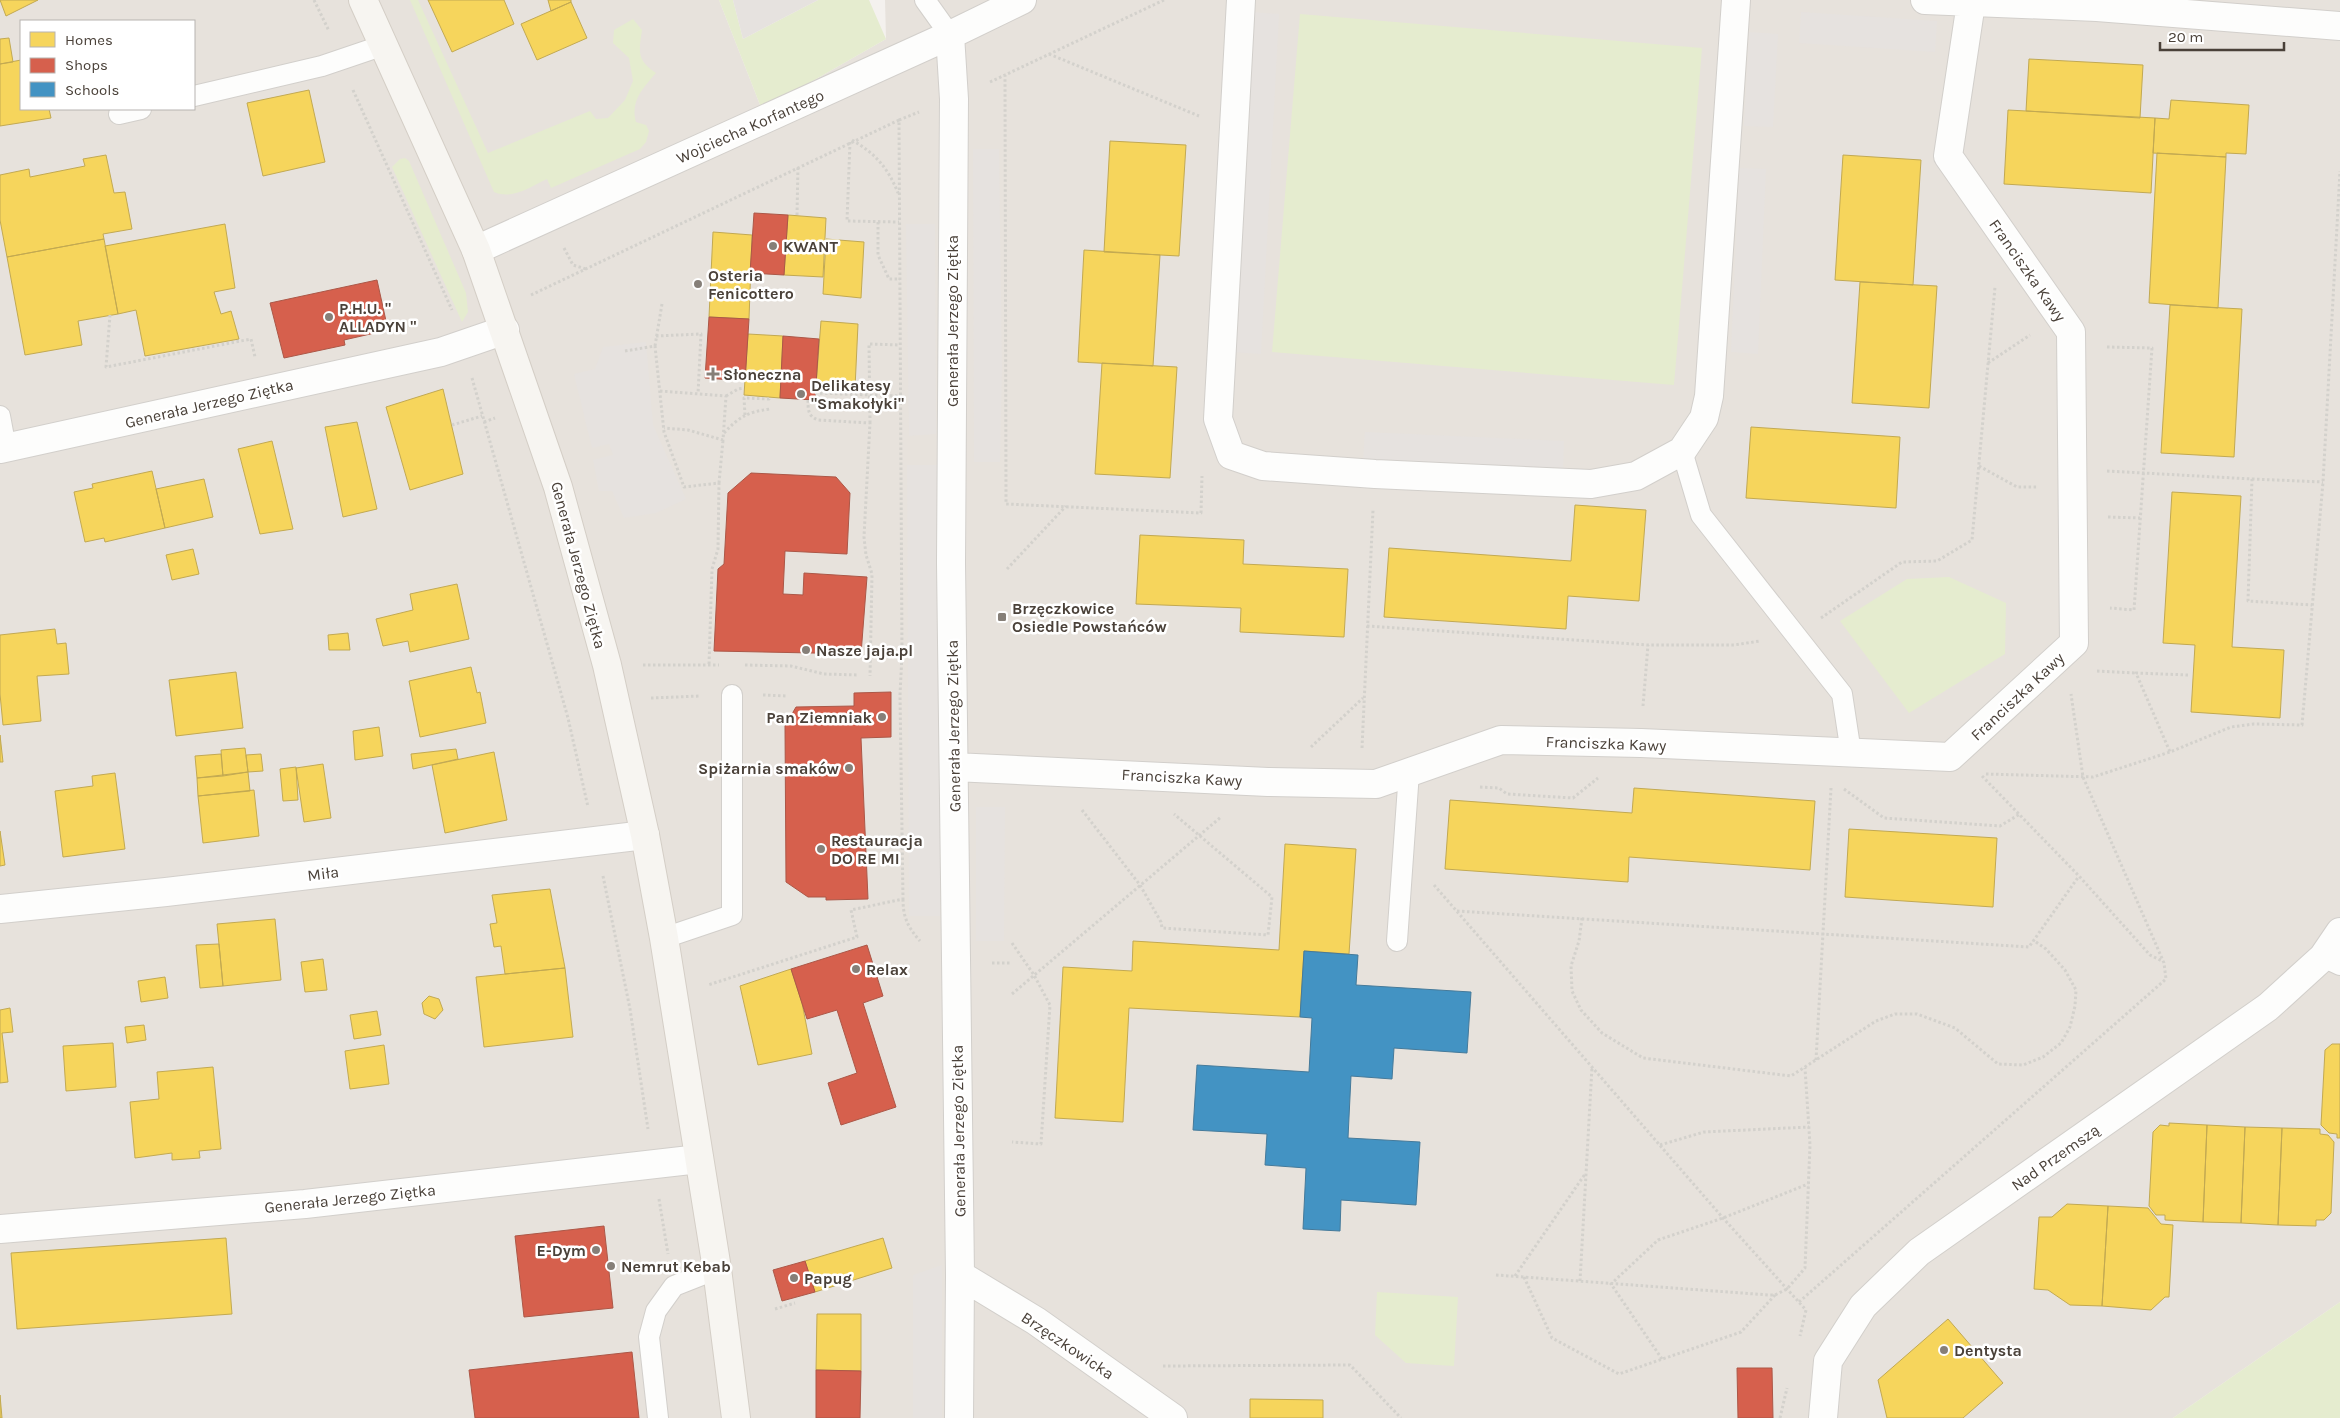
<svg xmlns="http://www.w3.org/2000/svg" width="2340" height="1418" font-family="Karla,sans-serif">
<rect width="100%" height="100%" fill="#f4f1ee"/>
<path fill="#e7e2dc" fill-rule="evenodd" d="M0,0H719L762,110L886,39L885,0H2340V1302L2173,1418H0ZM21,21H194V109H21Z"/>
<path fill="#e5eccf" d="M410,0H418L488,153L590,111L596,119L608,118L625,100L633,81L629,58L613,43L614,30L633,19L642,30C639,51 636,60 656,73C643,88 630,101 636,122L646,125L649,131L646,142L640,149L551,188L547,179C530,187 513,200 494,192Z
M719,0H733L743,39L818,0H869L886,39L762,110Z
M1300,14L1702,48L1674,385L1272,352Z
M405,158L409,161L466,293L468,312L462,322L392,167L400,159Z
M1949,577L2006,603L2005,654L1909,713L1840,621L1907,579Z
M1377,1292L1458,1297L1454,1366L1406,1363L1375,1335Z
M2340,1302V1418H2173Z"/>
<path fill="#e6e2df" d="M733,0H818L743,39Z
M1249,12L1279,14L1261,354L1231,352Z
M1801,12L1937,21L1935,52L1799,43Z
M1749,32L1778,34L1773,127L1744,126Z
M973,149H999L1002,368L1000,462H974Z
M1739,168L1766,169L1758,354L1731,352Z
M906,224H935L936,434L909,436Z
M646,342L653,425L686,499L656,513L624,518L612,491H599L593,460L613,455L609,444L592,448L574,374L595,369L603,347Z
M1365,432L1564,441L1563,471L1363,461Z
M907,465H941L940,916H909Z
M976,807H1005L1004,941H976Z
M942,1265V1418H913V1275Z"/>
<path fill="#f6d55c" stroke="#c2a952" d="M0,0H38L6,16Z
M428,0H504L514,24L452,52Z
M548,0H571V2L551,11Z
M571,2L587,38L537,60L521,24Z
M9,38L13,62L0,64V39Z
M2029,59L2143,65L2140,118L2026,111Z
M21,60V109H49L51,118L0,126V64Z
M309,90L325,162L263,176L247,103Z
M2171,100L2249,105L2246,154L2226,153V157L2153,153L2155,118L2169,119Z
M2008,110L2155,118L2151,193L2004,184Z
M1110,141L1186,145L1179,256L1104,252Z
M2157,153L2226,157L2218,308L2149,303Z
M106,155L114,193L125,192L132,229L103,234L104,239L7,257L0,220V175L29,169L30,177L85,166L83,159Z
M1843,155L1921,160L1913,285L1835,280Z
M788,215L826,218L823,277L784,275Z
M225,224L235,288L214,292L221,314L231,311L239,339L145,356L136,310L118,314L105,246Z
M713,232L752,235L749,319L709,317Z
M104,239L118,314L78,321L82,345L25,355L7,257Z
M826,239L864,242L861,298L823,294Z
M1084,250L1160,255L1153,366L1078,362Z
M1860,282L1937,286L1929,408L1852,403Z
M2170,305L2242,309L2234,457L2161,453Z
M821,321L858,324L855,388L816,385Z
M748,334L783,336L780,398L744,395Z
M1102,363L1177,367L1170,478L1095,474Z
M443,389L463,474L410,490L386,407Z
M357,422L377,509L343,517L325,427Z
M1751,427L1900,437L1896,508L1746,498Z
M272,441L293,529L260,534L238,449Z
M152,471L165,528L105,542L104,538L85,542L74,492L93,488L92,484Z
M204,479L213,517L165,528L156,489Z
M2172,492L2241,496L2232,647L2284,650L2280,718L2191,712L2195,645L2163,643Z
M1575,505L1646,510L1639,601L1568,596L1566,629L1384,617L1389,548L1571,561Z
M1140,535L1244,540L1243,564L1348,569L1344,637L1240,632L1241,608L1136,604Z
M193,549L199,574L172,580L166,555Z
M457,584L469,639L410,652L408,641L383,646L376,619L413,610L410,594Z
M55,629L57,644L66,643L69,674L37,676L41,721L3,725L0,694V635Z
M348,633L350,650H329L328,635Z
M471,667L477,693L480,692L486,723L420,737L409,681Z
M236,672L243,728L176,736L169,680Z
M379,727L383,756L355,760L353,731Z
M0,735L3,762H0Z
M245,748L248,772L223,776L221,750Z
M456,749L458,759L413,769L411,754Z
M494,752L507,820L445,833L432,765Z
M221,754L223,776L197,778L195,756Z
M261,754L263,771L248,772L246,755Z
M323,764L331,818L304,822L296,768Z
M296,767L298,800L283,801L280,769Z
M248,772L250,791L198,796L197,778Z
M115,773L125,849L63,857L55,791L93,786L92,776Z
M1634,788L1815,801L1810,870L1629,857L1628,882L1445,869L1450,800L1632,813Z
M254,790L259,836L203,843L198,796Z
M1849,829L1997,838L1993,907L1845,897Z
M0,831L5,865L0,866Z
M1285,844L1356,849L1349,954L1304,951L1300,1017L1129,1008L1123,1122L1055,1118L1063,967L1132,971L1133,941L1279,950Z
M550,889L565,968L505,974L501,946L494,947L490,924L497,923L492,895Z
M275,919L281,980L223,986L217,924Z
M219,944L223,986L200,988L196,945Z
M323,959L327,990L305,992L301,962Z
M565,968L573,1037L484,1047L476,977Z
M791,969L802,1003L812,1054L758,1065L740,986Z
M165,977L168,998L141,1002L138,981Z
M429,996L439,999L443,1010L435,1019L424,1014L422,1003Z
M10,1008L13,1032L2,1033L8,1082L0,1083V1010Z
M377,1011L381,1035L354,1039L350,1015Z
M144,1025L146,1040L127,1043L125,1027Z
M113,1043L116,1087L66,1091L63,1046Z
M2332,1044H2340V1138H2337V1134L2329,1133L2321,1125L2325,1050Z
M384,1045L389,1084L350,1089L345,1051Z
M213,1067L221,1149L199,1151L200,1158L172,1160V1153L135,1158L130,1102L159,1099L157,1072Z
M2169,1123L2207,1125L2203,1222L2165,1220V1215H2156L2149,1206L2153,1132L2160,1125L2169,1126Z
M2207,1125L2245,1127L2241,1223L2203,1222Z
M2245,1127L2282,1128L2278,1225L2241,1223Z
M2282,1128L2320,1129V1134L2328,1135L2334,1142L2331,1213L2324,1220H2316V1226L2278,1225Z
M2067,1204L2108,1206L2102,1306L2070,1305L2048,1290L2034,1289L2039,1217H2052Z
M2108,1206L2148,1208L2161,1224L2173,1225L2169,1297H2165L2151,1310L2102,1306Z
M226,1238L232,1314L17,1329L11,1253Z
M883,1238L892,1268L815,1292L805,1261Z
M817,1314H861V1371L816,1370Z
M1948,1319L2003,1383L1963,1418H1887L1878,1380Z
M0,1395L2,1418H0Z
M1250,1399L1323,1400V1418H1250Z"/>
<path fill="#d6604d" stroke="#ac5747" d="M754,213L788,215L784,275L750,273Z
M377,280L388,330L344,340L345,345L284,358L270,303Z
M709,317L749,319L745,381L705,378Z
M783,336L819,339L815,400L780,398Z
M751,473L836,477L850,493L847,554L785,551L783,594L803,595L804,573L867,577L861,654L714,651L718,569L724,564L728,493Z
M891,692V737L861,738L868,899L826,900V897H808L786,882L785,726L796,707L854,706V693Z
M867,945L883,996L863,1003L896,1107L841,1125L828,1083L857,1073L837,1010L807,1019L791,969Z
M604,1226L613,1308L524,1317L515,1236Z
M805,1261L815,1292L782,1301L773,1270Z
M632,1352L639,1418H475L469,1370Z
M1737,1368H1772L1773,1418H1738Z
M816,1370L861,1371L860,1418H816Z"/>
<path fill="#4393c3" stroke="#457a9a" d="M1304,951L1358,955L1356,985L1471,992L1467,1053L1394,1048L1392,1079L1351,1076L1348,1138L1420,1142L1416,1205L1341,1200L1340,1231L1303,1229L1306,1168L1265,1165L1267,1134L1193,1130L1197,1065L1309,1072L1312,1018L1300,1017Z"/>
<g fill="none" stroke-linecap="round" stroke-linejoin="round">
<defs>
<path id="service" d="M925,0L950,35
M194,96L322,66L384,45
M119,114L141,109
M0,416L6,448
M1682,451L1701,515L1842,694L1851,753
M664,938L732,915V695
M1397,941L1409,772
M2323,957L2340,965
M658,1418L649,1337L656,1311L674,1286L717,1269"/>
<path id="minor" d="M1241,0L1218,419L1231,455L1263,466L1375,474L1591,484L1636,476L1682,451L1704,418L1709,396L1736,0
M1925,0L2097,7L2340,26
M950,35L954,99L951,563L960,1275L959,1418
M476,250L950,35L1022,0
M0,449L441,352L505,330
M954,767L1268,782L1376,784L1501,740L1641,743L1950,757L2074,643L2071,332L1948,156L1971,3
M0,909L166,892L645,835
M0,1229L305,1204L699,1159
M960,1275L1036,1321L1173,1418
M1823,1418L1828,1361L1863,1306L1919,1252L2268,1007L2323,957L2340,932"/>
<path id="secondary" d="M363,0L476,250L558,487L607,665L645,835L664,938L717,1269L736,1418"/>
</defs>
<use href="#service" stroke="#d2cfcb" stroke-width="22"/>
<use href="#minor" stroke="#d2cfcb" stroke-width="30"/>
<use href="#secondary" stroke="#d4cec6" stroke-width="30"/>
<path stroke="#d3d1cc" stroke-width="3" stroke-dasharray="2.5 2.5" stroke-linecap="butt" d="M314,0L329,31
M1164,0L1005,75L1006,504L1201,513L1202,476
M1049,54L1199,116
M990,82L1005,75
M353,90L452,310
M899,120L919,112
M852,140C876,154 888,168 898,193
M850,142L847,221L899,222
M797,215L798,166
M878,222V255L889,279H900
M564,248L573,265L586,269
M531,295L899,120L902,654L900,695L903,899L851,910L857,937L708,985
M110,315L106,367L251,339L255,357
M656,336L701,334L698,394
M655,346L662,304
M2107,347L2152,348L2134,610L2110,608
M625,351L655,346L664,432L684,487L719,483L718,549L712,569L709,665
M1988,363L2030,335
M472,378L568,718L588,807
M660,391L726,396L723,440L688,430L664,428
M815,393L900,396
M726,396L738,389L744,388
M808,400C808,410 808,416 818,420L870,423L864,537L866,555L872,574L870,676
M745,415L744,398L769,399L770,397
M484,422L495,418
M870,423L869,344L900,345
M452,425L482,416
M724,433C739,417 747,412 770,409
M1979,466L2017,487H2038
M2107,471L2252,479L2248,601L2312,605
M2252,479L2323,482
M719,483L723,440
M2108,517L2140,518
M1007,569L1066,506
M1821,618L1902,562L1937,561L1972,540L1995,287
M1367,626L1648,645H1734L1760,641
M643,665H719
M745,665L791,666L824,674L859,675
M2097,671L2136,673
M2188,675L2136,673L2170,752L2231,727L2254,724L2302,725L2323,482L2340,171
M763,695L787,696
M651,698L700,696
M1643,706L1648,645
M1311,747L1363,698
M1362,748L1373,510
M1986,774L2093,777L2170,752
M1982,776L2079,876L2150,955L2164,962
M1480,787L1499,788L1507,794L1573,798L1598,778
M1844,789L1884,818L2000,826L2020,814
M1082,810L1140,885L1161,922L1162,928L1268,935L1272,897L1174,814
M603,876L630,1009L648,1129
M1434,885L1723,1218L1806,1310L1800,1336
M903,899C903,918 908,927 920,941
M1457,911L2029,947L2079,876
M1582,918L1579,941L1571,966L1572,991L1581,1010L1602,1033L1643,1058L1791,1076L1876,1021L1895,1014H1917L1955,1028L1998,1064L2023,1065L2043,1057L2061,1043L2070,1027L2075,1006L2076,990L2065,970L2046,949L2033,940
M1012,943L1034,975L1050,1005L1041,1144L1012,1142
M992,963H1012
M1012,994L1221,817
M1816,1060L1831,788
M1660,1145L1704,1132L1809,1127
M659,1199L668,1254
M1496,1275L1769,1295H1775L1787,1289L1805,1268L1810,1145L1805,1068
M1515,1276L1585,1174
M1524,1277L1552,1338L1619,1374L1741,1332L1775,1295
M1580,1281L1592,1067
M1799,1302L2166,979L2164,963L2083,777L2071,694
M775,1309L795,1303
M1662,1359L1611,1284L1658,1240L1723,1218L1808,1184
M1163,1366L1350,1365L1401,1418
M1780,1418L1787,1388"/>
<use href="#service" stroke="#fdfdfc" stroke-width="20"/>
<use href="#minor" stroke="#fdfdfc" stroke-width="28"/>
<use href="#secondary" stroke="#f7f5f1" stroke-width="28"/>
</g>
<g fill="#867f78" stroke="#fff" stroke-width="2">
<circle cx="773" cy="246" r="5"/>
<circle cx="698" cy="284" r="5"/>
<circle cx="329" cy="317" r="5"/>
<path d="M710.5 366.5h5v5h5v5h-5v5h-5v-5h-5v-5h5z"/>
<circle cx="801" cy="394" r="5"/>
<rect x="997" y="612" width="10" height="10" rx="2.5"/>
<circle cx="806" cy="650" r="5"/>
<circle cx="882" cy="717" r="5"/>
<circle cx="849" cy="768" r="5"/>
<circle cx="821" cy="849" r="5"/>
<circle cx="856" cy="969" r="5"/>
<circle cx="596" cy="1250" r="5"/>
<circle cx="611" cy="1266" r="5"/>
<circle cx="794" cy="1278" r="5"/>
<circle cx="1944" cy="1350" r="5"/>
</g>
<g text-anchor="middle" stroke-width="5" stroke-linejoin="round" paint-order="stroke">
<g font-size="16" fill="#4a4139" stroke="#fff">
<text transform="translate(750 126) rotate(-24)" y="6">Wojciecha Korfantego</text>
<text transform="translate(2028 270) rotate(55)" y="6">Franciszka Kawy</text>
<text transform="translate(952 321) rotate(-90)" y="6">Generała Jerzego Ziętka</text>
<text transform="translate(209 403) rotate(-13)" y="6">Generała Jerzego Ziętka</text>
<text transform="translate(579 565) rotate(75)" y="6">Generała Jerzego Ziętka</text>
<text transform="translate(2017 696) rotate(-43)" y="6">Franciszka Kawy</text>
<text transform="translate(953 726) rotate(-91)" y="6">Generała Jerzego Ziętka</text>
<text transform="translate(1606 743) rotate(2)" y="6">Franciszka Kawy</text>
<text transform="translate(1182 777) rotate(3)" y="6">Franciszka Kawy</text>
<text transform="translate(323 873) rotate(-7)" y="6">Miła</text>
<text transform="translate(958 1131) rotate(-91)" y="6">Generała Jerzego Ziętka</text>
<text transform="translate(2055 1157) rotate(-35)" y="6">Nad Przemszą</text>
<text transform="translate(350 1198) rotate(-6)" y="6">Generała Jerzego Ziętka</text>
<text transform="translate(1068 1345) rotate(34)" y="6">Brzęczkowicka</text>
</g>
<g font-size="16" font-weight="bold" fill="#4a4139" stroke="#fff" text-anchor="start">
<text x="783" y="252">KWANT</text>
<text x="708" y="281">Osteria<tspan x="708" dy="18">Fenicottero</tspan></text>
<text x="339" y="314">P.H.U. "<tspan x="339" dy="18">ALLADYN "</tspan></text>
<text x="723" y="380">Słoneczna</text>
<text x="811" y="391">Delikatesy<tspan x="811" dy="18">"Smakołyki"</tspan></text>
<text x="1012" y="614">Brzęczkowice<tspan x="1012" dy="18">Osiedle Powstańców</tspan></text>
<text x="816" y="656">Nasze jaja.pl</text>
<text x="872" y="723" text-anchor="end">Pan Ziemniak</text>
<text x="839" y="774" text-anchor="end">Spiżarnia smaków</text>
<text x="831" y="846">Restauracja<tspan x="831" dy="18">DO RE MI</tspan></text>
<text x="866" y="975">Relax</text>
<text x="586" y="1256" text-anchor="end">E-Dym</text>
<text x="621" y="1272">Nemrut Kebab</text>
<text x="804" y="1284">Papug</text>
<text x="1954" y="1356">Dentysta</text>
</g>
</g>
<rect x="20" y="20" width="175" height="90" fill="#ffffff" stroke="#b7b3b0"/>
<rect x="30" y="32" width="25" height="15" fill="#f6d55c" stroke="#b7b3b0"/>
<text x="65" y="45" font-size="15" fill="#4a4139">Homes</text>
<rect x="30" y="58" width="25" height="15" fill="#d6604d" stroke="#b7b3b0"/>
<text x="65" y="70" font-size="15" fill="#4a4139">Shops</text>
<rect x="30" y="82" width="25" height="15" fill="#4393c3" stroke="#b7b3b0"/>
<text x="65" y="95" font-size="15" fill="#4a4139">Schools</text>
<path d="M2160 42v8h124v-8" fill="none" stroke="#4a4139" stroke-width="2.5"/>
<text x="2168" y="42" font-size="15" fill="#4a4139" stroke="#ffffff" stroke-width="4" paint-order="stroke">20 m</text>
</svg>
